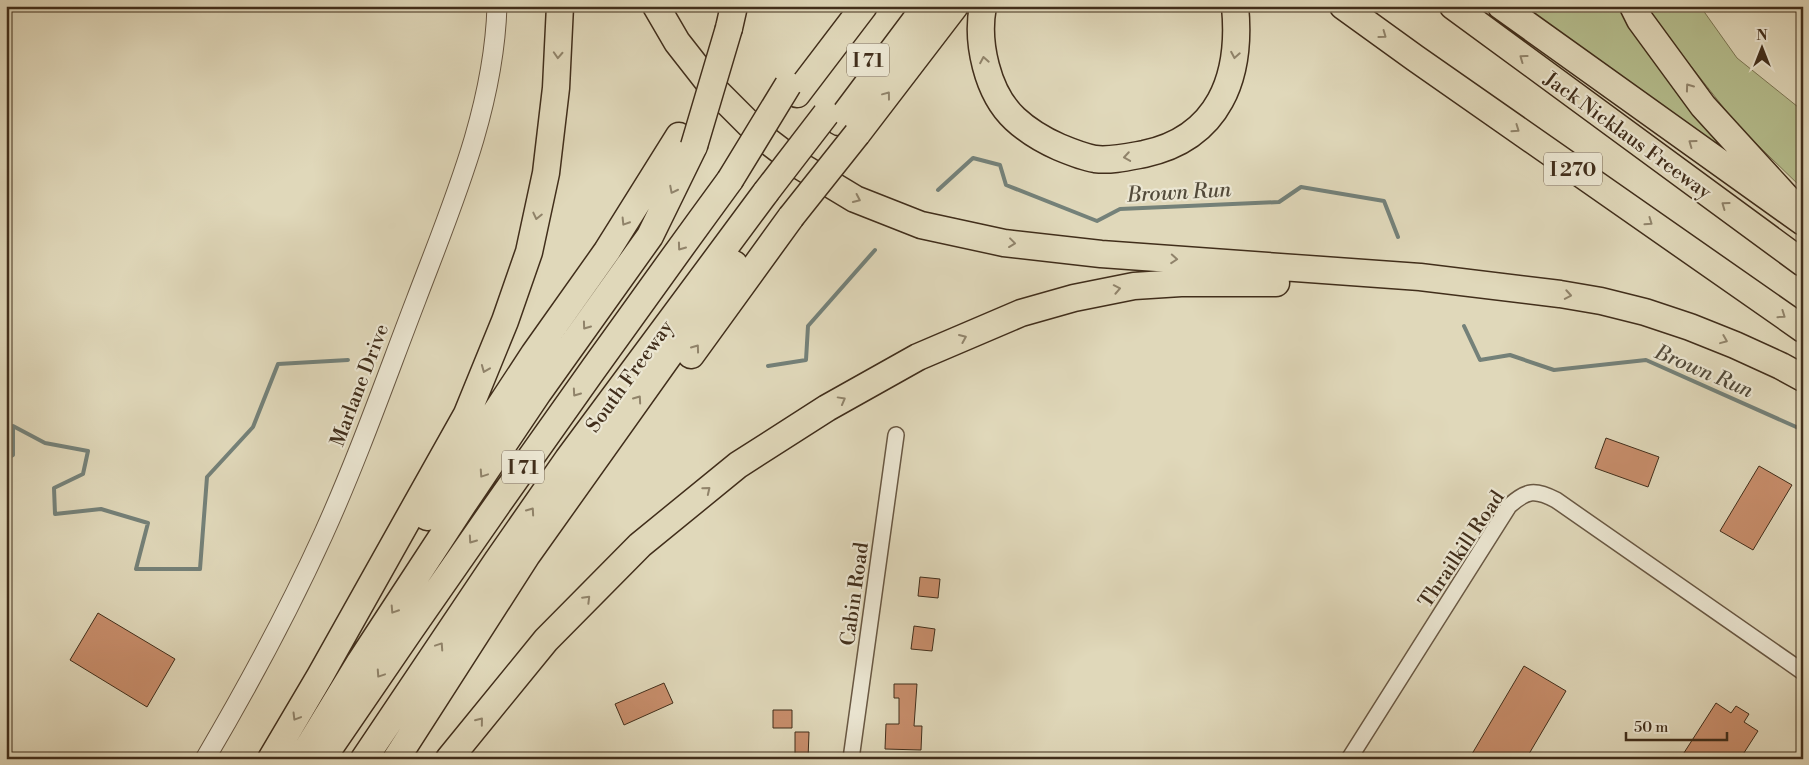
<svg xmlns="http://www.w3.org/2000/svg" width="1809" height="765" font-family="'Libre Bodoni',serif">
<rect width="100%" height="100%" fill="#e0d8ba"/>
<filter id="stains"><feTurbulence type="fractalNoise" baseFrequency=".004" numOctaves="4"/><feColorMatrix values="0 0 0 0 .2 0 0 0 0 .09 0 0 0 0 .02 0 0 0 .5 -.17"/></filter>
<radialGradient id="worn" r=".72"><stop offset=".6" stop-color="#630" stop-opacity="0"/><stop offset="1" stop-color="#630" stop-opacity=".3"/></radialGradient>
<path fill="#b5be8e" stroke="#7b7654" d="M1524,6H1622L1734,159Z
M1647,6H1700L1737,58L1803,111V189L1738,126L1657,23Z"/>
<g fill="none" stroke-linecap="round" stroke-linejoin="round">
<path stroke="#748179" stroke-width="4" d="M938,190L973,158L1000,165L1006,185L1097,221L1120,209L1279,202L1301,187L1384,201L1398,237
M1464,326L1480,360L1510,355L1554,370L1646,360L1803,430
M768,366L806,360L808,326L875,250
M6,459L13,455V426L45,443L88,451L83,474L54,488L55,514L101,509L148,523L136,569H200L207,477L253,427L278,364L348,360"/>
</g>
<path fill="#c88e6c" stroke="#412e1b" d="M1606,438L1659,457L1648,487L1595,468Z
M1759,466L1792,485L1753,550L1720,531Z
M920,577L940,579L938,598L918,596Z
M98,613L175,659L147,707L70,660Z
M914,626L935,629L932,651L911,649Z
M1524,666L1566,691L1526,759H1469Z
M664,683L673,703L624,725L615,704Z
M894,684H917L914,726H922L921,750L885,749L886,724H899V698H894Z
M1716,703L1731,713L1736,706L1749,714L1744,722L1758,731L1740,759H1680Z
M773,710H792V728H773Z
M795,732H809L808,759H795Z"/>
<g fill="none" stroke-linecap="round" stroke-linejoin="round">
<defs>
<path id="minor" d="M851,759L896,435
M1349,759L1509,506C1527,490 1535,489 1556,500L1803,672"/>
<path id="tertiary" d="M205,759C248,686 288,612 323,535C358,458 386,378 416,300C452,205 494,109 497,6"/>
<path id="motorway" d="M656,6L677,42L713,88L760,135L802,167L855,199L921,225L1004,243L1101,254L1420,277L1560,294L1601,301L1645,312L1690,327L1735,345L1781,366L1803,378
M983,6C976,42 987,93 1015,119C1028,131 1043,140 1059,147C1071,152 1083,157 1095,159C1111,161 1128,157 1144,154C1219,138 1242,77 1235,6
M1343,6L1415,58L1803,329
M1453,6L1803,263
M1501,6L1803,222
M1633,6L1640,20L1703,106L1787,198
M729,28L734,6
M797,94L864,6
M839,122L926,6
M857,134L955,6
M691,355L791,217
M427,517L534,354L607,251L679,136
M271,759L320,676L467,414L505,321L529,252L546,173L556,88L560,6
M301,759L360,662L464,503L538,393L650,236L694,146
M322,759C455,563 591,370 730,180
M364,759L497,561L568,459L766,192
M396,759L527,555L734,264
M449,759L546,640L640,545L738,465L827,408L918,357L1021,313L1074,298L1134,286L1181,283H1276"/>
</defs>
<use href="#minor" stroke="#695843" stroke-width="18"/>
<use href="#tertiary" stroke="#695843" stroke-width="21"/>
<use href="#motorway" stroke="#412e1b" stroke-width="29"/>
<use href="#minor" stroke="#ebe6d2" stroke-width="15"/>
<use href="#tertiary" stroke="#ebe6d2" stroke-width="19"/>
<use href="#motorway" stroke="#e0d8ba" stroke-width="26"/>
<defs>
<path id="motorway-bridge" d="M694,146L729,28
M730,180L788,85
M766,192L826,114
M791,217L857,134"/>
</defs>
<use href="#motorway-bridge" stroke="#412e1b" stroke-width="29" stroke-linecap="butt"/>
<use href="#motorway-bridge" stroke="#e0d8ba" stroke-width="26"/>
</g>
<defs><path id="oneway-chevron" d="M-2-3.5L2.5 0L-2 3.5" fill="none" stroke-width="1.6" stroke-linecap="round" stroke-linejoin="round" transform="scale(1.25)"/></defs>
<g stroke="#90836a">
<use href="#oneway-chevron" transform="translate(1383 35) rotate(36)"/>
<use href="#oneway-chevron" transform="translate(558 55) rotate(93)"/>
<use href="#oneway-chevron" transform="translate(1235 55) rotate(100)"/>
<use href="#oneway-chevron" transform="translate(1523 58) rotate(-144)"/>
<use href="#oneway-chevron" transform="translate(984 60) rotate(-100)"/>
<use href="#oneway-chevron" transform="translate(1689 87) rotate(-126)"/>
<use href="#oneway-chevron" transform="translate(887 95) rotate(-53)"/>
<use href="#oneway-chevron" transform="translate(1516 129) rotate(35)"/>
<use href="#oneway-chevron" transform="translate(1692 143) rotate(-144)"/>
<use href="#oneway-chevron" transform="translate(1127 157) rotate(171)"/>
<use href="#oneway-chevron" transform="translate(673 190) rotate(117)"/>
<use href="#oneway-chevron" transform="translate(857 199) rotate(25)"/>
<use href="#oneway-chevron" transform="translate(1725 205) rotate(-144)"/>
<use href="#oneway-chevron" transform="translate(537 216) rotate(103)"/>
<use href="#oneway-chevron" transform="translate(625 222) rotate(122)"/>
<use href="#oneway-chevron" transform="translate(1649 222) rotate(35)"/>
<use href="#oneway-chevron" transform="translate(1012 243) rotate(7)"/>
<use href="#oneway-chevron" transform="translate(681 247) rotate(126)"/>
<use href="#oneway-chevron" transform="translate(1174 259) rotate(4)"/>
<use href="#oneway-chevron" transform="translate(1117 289) rotate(-11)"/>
<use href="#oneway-chevron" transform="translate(1568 295) rotate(10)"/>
<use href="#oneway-chevron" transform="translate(1782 315) rotate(35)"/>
<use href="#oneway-chevron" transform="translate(586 326) rotate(126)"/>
<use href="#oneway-chevron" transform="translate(963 338) rotate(-23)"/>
<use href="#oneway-chevron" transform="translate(1724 340) rotate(22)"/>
<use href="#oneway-chevron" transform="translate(696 348) rotate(-54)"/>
<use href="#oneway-chevron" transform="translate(485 369) rotate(112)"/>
<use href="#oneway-chevron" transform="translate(576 393) rotate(125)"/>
<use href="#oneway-chevron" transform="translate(638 399) rotate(-55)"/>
<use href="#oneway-chevron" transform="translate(842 400) rotate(-29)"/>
<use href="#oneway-chevron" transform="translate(483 474) rotate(124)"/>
<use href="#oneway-chevron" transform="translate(707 490) rotate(-39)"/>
<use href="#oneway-chevron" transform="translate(531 511) rotate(-55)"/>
<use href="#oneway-chevron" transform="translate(472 540) rotate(125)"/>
<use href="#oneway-chevron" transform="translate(587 599) rotate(-45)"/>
<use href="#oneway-chevron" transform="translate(394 610) rotate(123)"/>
<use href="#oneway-chevron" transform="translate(440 646) rotate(-56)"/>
<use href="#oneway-chevron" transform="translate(380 674) rotate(124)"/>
<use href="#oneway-chevron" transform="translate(296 717) rotate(121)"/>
<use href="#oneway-chevron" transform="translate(480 721) rotate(-51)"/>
</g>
<g text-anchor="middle" stroke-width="4.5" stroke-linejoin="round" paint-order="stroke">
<g fill="#ebe6d2" stroke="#746552" stroke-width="1">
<rect x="847" y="43.5" width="42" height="33" rx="4"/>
<rect x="1544" y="152.5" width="58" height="33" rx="4"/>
<rect x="502" y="450.5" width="42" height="33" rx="4"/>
</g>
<g font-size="19" font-weight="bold" fill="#412e1b">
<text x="868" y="67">I 71</text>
<text x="1573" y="176">I 270</text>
<text x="523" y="474">I 71</text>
</g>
<g font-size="20" fill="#412e1b" stroke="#ebe6d2">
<text transform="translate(1628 135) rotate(36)" y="7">Jack Nicklaus Freeway</text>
<text transform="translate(629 376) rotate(-54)" y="7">South Freeway</text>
<text transform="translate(359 385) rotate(-69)" y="7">Marlane Drive</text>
<text transform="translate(1461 549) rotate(-56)" y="7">Thrailkill Road</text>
<text transform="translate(854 594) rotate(-82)" y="7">Cabin Road</text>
</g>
<g font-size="21" font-style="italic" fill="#524a3a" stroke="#ebe6d2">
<text transform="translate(1179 192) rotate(-3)" y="7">Brown Run</text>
<text transform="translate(1704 371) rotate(23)" y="7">Brown Run</text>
</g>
</g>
<rect width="1809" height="765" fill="none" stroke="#e0d8ba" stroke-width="25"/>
<rect x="8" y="8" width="1794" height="750" fill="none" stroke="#412e1b" stroke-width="2.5"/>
<rect x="12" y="12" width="1784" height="740" fill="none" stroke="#412e1b"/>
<g transform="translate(1762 48)" stroke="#ebe6d2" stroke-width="4" paint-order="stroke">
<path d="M0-4L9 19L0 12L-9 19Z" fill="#412e1b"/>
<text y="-8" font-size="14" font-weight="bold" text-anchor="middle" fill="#412e1b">N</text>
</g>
<path d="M1626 732v8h101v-8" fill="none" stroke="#412e1b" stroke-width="2.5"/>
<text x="1634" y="732" font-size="15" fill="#412e1b" stroke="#ebe6d2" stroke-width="4" paint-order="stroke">50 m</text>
<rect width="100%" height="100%" filter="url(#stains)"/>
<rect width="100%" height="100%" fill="url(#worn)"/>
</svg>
